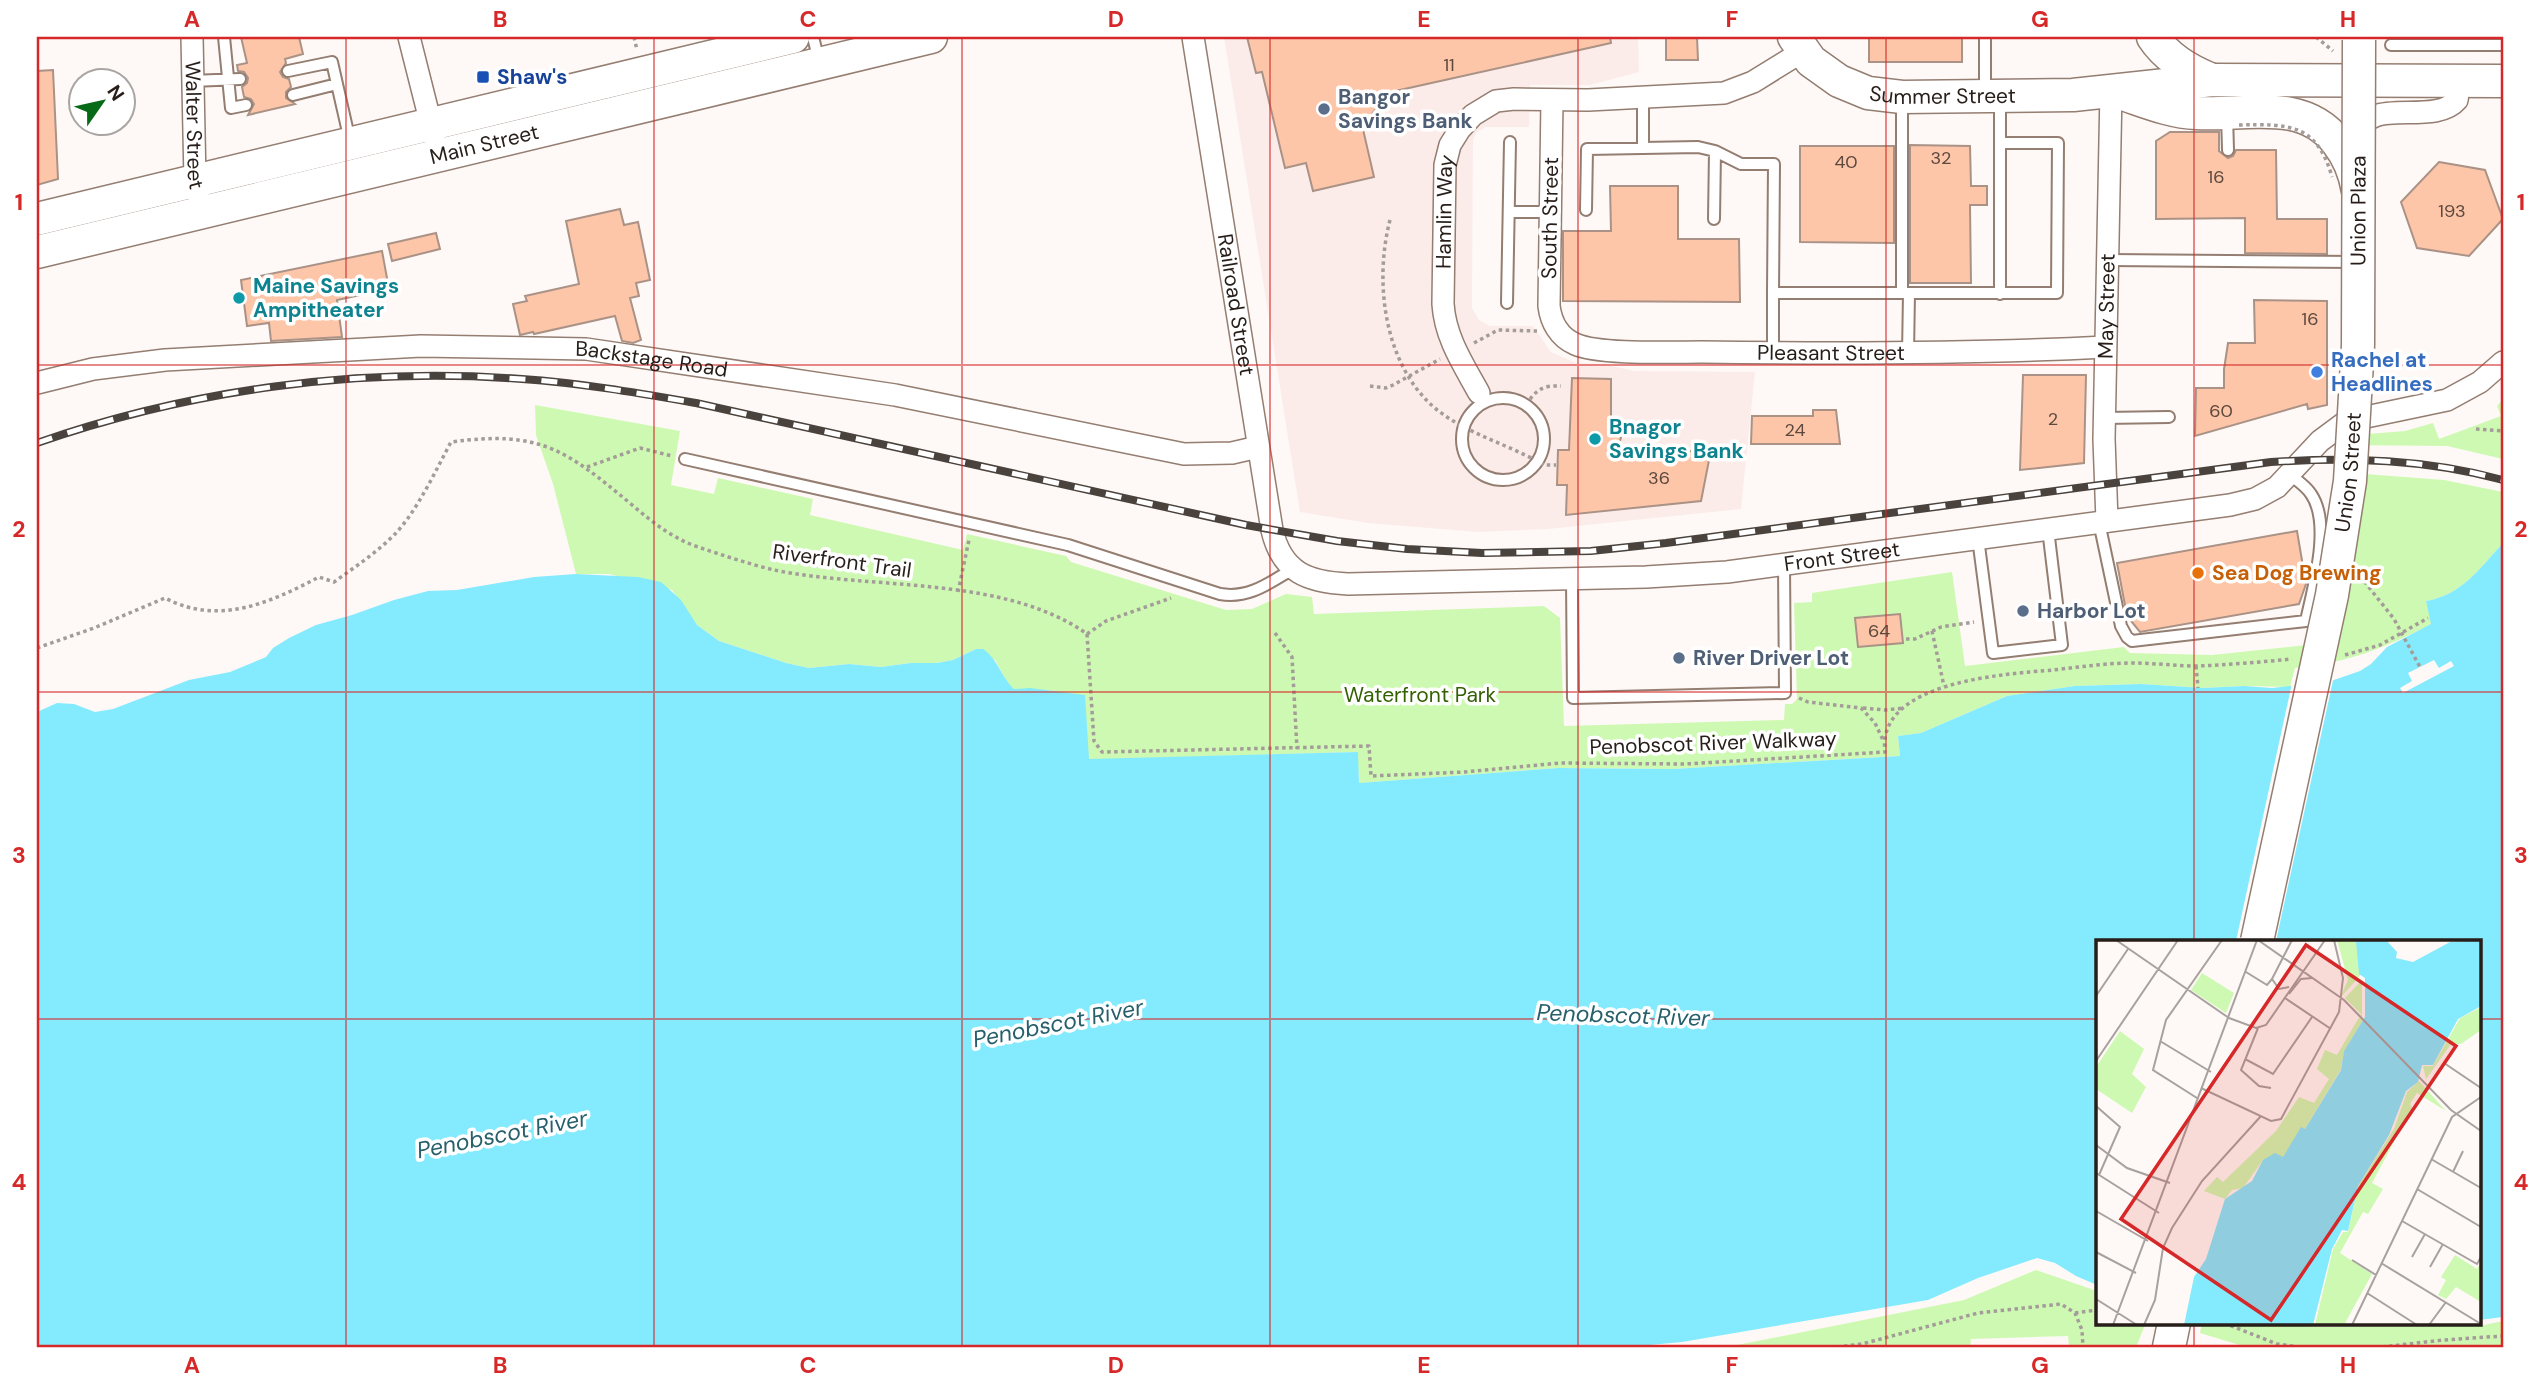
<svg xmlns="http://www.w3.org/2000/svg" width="2540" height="1384" font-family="'DM Sans',sans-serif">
<rect width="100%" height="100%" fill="#fef9f6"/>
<path fill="#fcece9" d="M1224,37H1638L1639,72L1590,85H1530L1529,127H1486L1476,133L1473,140L1472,308L1479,320L1490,326H1533L1551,352L1576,363L1604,364L1634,371L1755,372L1741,509L1548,529L1478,532L1368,523L1300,512Z"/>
<path fill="#cef9b2" d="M2503,399V459L2447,446L2343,445L2368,434L2405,431L2433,423L2439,439L2501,416L2497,406Z
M535,405L680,431L671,485L714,494L718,478L813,499L810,515L963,550L967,534L1066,556L1071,562L1226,610L1252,609L1286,594L1312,597L1314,614L1544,606L1560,618L1564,726L1784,720L1785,704H1792L1797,699L1794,603L1812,602V593L1952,572L1965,666L2124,647L2130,653L2212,655L2335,642L2365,474L2444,480L2503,492V543C2480,568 2462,595 2426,601L2432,624C2382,649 2350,662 2295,668L2290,687L2244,686L2203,688L2141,684L2075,686L2007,696L1921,733L1898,736L1900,756L1673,769L1558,768L1359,783L1357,752L1089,760L1054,691L1014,689L1008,684L995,660L976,649L953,660L937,663H911L881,667L849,664L809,668L786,663L719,641L697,625L672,590L609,574H576L553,484L536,435Z
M2036,1270L2097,1291V1323H2146L2136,1347H2069L2068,1336L1971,1339L1970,1347H1727L1964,1300Z
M2503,1321V1345L2246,1347L2200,1333L2202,1323H2306L2312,1327L2479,1326Z"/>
<path fill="#84eafe" d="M2503,543V1317L2479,1320V941H2097V1285L2076,1276L2055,1263L2037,1258L1978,1278L1928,1300L1682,1342L1628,1347H37V712L57,703L74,704L95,712L113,709L189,680L230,672L266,657L273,648L289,638L316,625L352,615L394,600L428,591L457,590L534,577L576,574L638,577L661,582L681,600L697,625L719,641L786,663L809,668L849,664L881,667L911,663H937L953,660L976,649H983C998,659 1001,677 1014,689L1030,688L1085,695L1089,759L1358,752L1359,783L1558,768L1673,769L1900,756L1898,736L1921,733L2007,696L2075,686L2141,684L2203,688L2244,686L2272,688L2328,682L2360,671L2371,664L2387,647L2431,624L2426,601C2462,595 2480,568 2503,543Z"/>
<path fill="#fef9f6" d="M2434,660L2439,668L2451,661L2454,666L2403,693L2400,688L2412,681L2408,673Z
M2334,676L2276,941H2236L2292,683Z"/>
<path fill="#fdc6a9" stroke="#aa9286" stroke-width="2" d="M241,37H299L303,54L285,59L286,63L280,72L283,77L289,79L291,87L286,92V98L295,104L248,115L254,104L251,99L244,97L242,87L247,83L248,78L244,72L238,71L237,65L247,63Z
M1247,37H1610L1611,43L1391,92L1362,125L1374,177L1313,191L1306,163L1285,168L1262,72L1256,73Z
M1666,37H1697L1698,60H1666Z
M1869,37H1962V62H1869Z
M53,70L58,179L37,185V71Z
M2170,132H2219V151L2228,158L2233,156L2236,150H2276L2277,219H2327V254L2245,253V218L2156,219V141Z
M1910,145L1970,146L1971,186H1987V205H1970L1971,283H1910Z
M1800,146H1894V243L1800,242Z
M2439,162L2485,170L2503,219L2469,256L2417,248L2401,202Z
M1610,186H1678V239H1739L1740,302L1563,301V231H1611Z
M620,209L624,225L638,222L650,280L636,283L639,296L630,298L641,340L633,343L622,341L615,316L534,334L533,332L520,335L513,304L527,301L525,296L579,284L566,221Z
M436,233L440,249L392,261L388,244Z
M382,251L389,289L337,300L342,337L271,341L269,323L247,326L241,280Z
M2254,300L2327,301V405L2308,409L2307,404L2195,436L2196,388H2224V369L2228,343H2255Z
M2023,375H2086L2084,463L2020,470Z
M1572,378L1611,379V427L1623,428L1617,455L1711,450L1701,501L1566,515L1567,485H1557L1558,450H1569Z
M1813,410H1836L1840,444H1751L1752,416H1813Z
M2297,531L2306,584L2299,604L2140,632L2127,616L2117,563Z
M1900,614L1903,643L1858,647L1855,618Z"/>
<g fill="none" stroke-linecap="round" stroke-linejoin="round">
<defs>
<path id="service" d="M224,37L231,108L246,105
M813,37L819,61
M1985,37V94
M2391,45H2503
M288,71L332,62L350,141
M192,81L240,79
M293,95L337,84
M1643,97V148
M2227,115L2228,150
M2000,143V97
M1586,210L1587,149L1698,147L1715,151L1741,164H1774L1773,293H2057L2058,143H2000V294
M1509,212H1550
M1714,219L1715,151
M2108,260L2357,262
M1773,293V353
M1902,293V100
M1507,303L1510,142
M1908,354L1909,293
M1462 439a41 41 0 1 1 82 0a41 41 0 1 1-82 0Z
M2104,418L2169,417
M685,459L1068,545L1220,594C1249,599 1269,583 1293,569
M2099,522L2121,626L2127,637L2132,641L2306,621C2313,588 2332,524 2311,494C2306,486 2298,481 2290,475
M1978,538L1993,653L2062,645L2048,529
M1572,579L1573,698L1785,693L1784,565"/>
<g id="minor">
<path id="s1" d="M192,37L195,181L198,193"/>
<path d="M409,37L434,136"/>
<path id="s2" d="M1193,37L1272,530C1282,573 1308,582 1348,584L1646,577L1727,572L2230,505L2255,499L2277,487L2320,441L2347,421L2447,400L2480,382L2503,362"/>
<path id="s3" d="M1552,100L1549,306C1551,322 1559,337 1575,344C1599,355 1672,352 1702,352C1836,354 1971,354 2105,347"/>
<path d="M2360,138C2362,93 2433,128 2457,100L2460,81"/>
<path id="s4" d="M37,383L93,369L165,360L421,346L586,349L895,395L1184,454L1232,453L1258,447"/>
<path id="s5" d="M1479,393C1463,364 1445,337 1443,304L1445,165L1450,145L1460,129L1473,115L1496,101L1514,99L1588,100L1724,93L1753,82L1803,51"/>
<path id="s6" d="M2107,521L2104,439L2111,91"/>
</g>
<g id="primary">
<path id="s7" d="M1794,37L1811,61L1839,81L1868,93L1902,97L2073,95L2212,80L2503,81"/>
<path d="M2153,37C2167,58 2189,71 2212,80"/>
<path d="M2123,94C2147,102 2171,112 2196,113C2245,116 2302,97 2337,142C2348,156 2355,173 2358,191"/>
<path d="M37,219L793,37"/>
<path id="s8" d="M37,252L931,37"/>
<path d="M2169,1347L2174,1323"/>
</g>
</defs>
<use href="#service" stroke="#947d71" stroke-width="14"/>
<use href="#minor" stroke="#947d71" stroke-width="24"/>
<use href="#primary" stroke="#947d71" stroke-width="35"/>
<path stroke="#a39c98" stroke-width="3.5" stroke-dasharray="3.5 3.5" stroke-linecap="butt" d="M634,37L637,50
M2316,37L2333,51
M1390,220C1373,285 1385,374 1444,415C1474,436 1512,446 1544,465H1556
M1474,343L1498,330L1537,331
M1370,386L1386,388L1393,385L1440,359
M1526,405C1536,390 1542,385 1561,386
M2476,429L2503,431
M587,467L640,448L672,456
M2360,576L2394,619L2420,667
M958,592L969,540
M1932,631L1944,686
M1275,633L1292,657L1297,749
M1087,634L1094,741L1102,752L1369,746L1371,776L1464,772L1560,763L1685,764L1885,752C1876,681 2006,674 2053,670C2080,667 2106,663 2133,663C2154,663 2175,666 2197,666C2228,665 2260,662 2292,659
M1087,634L1106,621L1171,598
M1906,639H1915L1941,627L1974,622
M37,648L94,628L165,598C218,626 270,603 319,577L334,582C355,567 376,553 394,535C416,513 436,470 451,442C539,430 565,449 631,504C652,522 672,538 698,547C722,555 749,564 774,570C871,590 1004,575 1087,634
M2345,655L2380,645L2428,618
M2196,666L2198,688
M1799,698L1808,702L1861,708L1875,723L1883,740
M1863,708L1885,710L1904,708
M2075,1313L2097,1310
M2224,1323L2277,1344L2298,1347
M1837,1347L1862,1344L1978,1313L2061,1304L2075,1313L2082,1330L2083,1347
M2382,1347L2443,1340L2503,1336"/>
<use href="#service" stroke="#fff" stroke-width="10"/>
<use href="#minor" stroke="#fff" stroke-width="21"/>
<use href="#primary" stroke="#fff" stroke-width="32"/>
<defs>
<path id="rail" d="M37,443C192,389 359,367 522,379C581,383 638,393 696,403L1246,525L1337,541L1407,549L1482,553L1591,551L1666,543L2271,462C2350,457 2426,459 2503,480"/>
</defs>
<use href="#rail" stroke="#4a423d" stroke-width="8"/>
<use href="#rail" stroke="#fff" stroke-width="5" stroke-dasharray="16" stroke-linecap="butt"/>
<defs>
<g id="primary-bridge">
<path id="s9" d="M2257,941L2332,595L2350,481L2358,345L2359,40"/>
</g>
</defs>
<use href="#primary-bridge" stroke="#947d71" stroke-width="35" stroke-linecap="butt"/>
<path stroke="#a39c98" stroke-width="3.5" stroke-dasharray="3.5 3.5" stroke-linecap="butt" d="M2239,125C2288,124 2317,123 2332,177"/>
<use href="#primary-bridge" stroke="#fff" stroke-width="32"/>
</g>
<path fill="none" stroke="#d62828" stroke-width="2" stroke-opacity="0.55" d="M346,37V1347M654,37V1347M962,37V1347M1270,37V1347M1578,37V1347M1886,37V1347M2194,37V941M37,365H2503M37,692H2503M37,1019H2097M2479,1019H2503M2194,1323V1347"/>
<rect fill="#1a4fb4" stroke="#fff" stroke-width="2.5" x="476" y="70" width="14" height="14" rx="3.5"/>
<g fill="#5c6f8a" stroke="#fff" stroke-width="2.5">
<circle cx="1324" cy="109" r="7"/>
<circle cx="2023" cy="611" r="7"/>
<circle cx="1679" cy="658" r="7"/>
</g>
<g fill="#0f9aa8" stroke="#fff" stroke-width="2.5">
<circle cx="239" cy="298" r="7"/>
<circle cx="1595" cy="439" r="7"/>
</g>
<circle fill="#3f7fe0" stroke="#fff" stroke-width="2.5" cx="2317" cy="372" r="7"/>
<circle fill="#e8710a" stroke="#fff" stroke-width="2.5" cx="2198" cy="573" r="7"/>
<g text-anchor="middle" stroke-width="7" stroke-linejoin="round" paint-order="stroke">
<g font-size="18" fill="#5c483d">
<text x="1449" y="71">11</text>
<text x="1941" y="164">32</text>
<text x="1846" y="168">40</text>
<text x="2216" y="183">16</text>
<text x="2452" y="217">193</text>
<text x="2310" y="325">16</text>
<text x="2221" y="417">60</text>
<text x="2053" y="425">2</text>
<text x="1795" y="436">24</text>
<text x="1659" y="484">36</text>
<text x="1879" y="637">64</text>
</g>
<g font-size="21" font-weight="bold" fill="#164399" stroke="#fff" text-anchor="start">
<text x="497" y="84">Shaw's</text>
</g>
<g font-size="21" fill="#271e19" stroke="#fff">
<text dy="7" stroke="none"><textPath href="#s7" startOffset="170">Summer Street</textPath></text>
<text dy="7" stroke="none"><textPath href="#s1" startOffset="88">Walter Street</textPath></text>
<text dy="7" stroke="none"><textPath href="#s8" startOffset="460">Main Street</textPath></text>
<text dy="7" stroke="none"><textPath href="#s9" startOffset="740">Union Plaza</textPath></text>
<text dy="7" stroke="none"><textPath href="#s5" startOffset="189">Hamlin Way</textPath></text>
<text transform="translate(1550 218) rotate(-89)" y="7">South Street</text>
<text dy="7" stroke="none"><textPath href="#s2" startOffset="271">Railroad Street</textPath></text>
<text dy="7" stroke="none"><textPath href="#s6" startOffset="215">May Street</textPath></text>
<text dy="7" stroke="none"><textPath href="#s3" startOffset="511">Pleasant Street</textPath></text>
<text dy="7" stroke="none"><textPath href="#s4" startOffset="618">Backstage Road</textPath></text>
<text dy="7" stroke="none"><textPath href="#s9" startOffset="478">Union Street</textPath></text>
<text dy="7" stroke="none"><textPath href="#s2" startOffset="1097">Front Street</textPath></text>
<text transform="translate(842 561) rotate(8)" y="7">Riverfront Trail</text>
<text transform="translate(1713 743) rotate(-2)" y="7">Penobscot River Walkway</text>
</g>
<g font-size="21" font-weight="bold" fill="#4e5e75" stroke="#fff" text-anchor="start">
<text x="1338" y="104">Bangor<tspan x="1338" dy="24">Savings Bank</tspan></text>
<text x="2037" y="618">Harbor Lot</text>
<text x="1693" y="665">River Driver Lot</text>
</g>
<g font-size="21" font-weight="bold" fill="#0d838f" stroke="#fff" text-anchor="start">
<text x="253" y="293">Maine Savings<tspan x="253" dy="24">Ampitheater</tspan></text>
<text x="1609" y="434">Bnagor<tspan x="1609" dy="24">Savings Bank</tspan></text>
</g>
<g font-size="21" font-weight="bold" fill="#366cbe" stroke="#fff" text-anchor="start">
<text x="2331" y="367">Rachel at<tspan x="2331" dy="24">Headlines</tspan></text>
</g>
<g font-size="21" font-weight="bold" fill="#c56008" stroke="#fff" text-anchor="start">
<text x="2212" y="580">Sea Dog Brewing</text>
</g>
<g font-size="21" fill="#356105" stroke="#fff">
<text x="1420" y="702">Waterfront Park</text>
</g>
<g font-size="23" font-style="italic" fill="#27606b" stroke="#fff">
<text transform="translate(1623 1015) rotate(2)" y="8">Penobscot River</text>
<text transform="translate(1058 1023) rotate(-11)" y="8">Penobscot River</text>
<text transform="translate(502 1134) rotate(-11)" y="8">Penobscot River</text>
</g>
</g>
<g transform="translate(2096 940)">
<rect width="385" height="385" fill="#fef9f6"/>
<path d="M241,0H261L264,36L244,58L252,40ZM106,33L138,53L130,73L95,50ZM266,40V82L248,111L245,129L209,189L206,188L187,217L167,220L147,248L136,250L129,259L108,251L121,237L127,242L180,191L203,157L218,163L233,139L221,129L229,110L241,115L265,74L249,58ZM385,67V90L365,104H355L330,139L327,126H337L364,78ZM24,91L48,109L36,134L50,147L36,173L0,149V127ZM323,141L350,171L321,153L314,164L316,168L276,243L287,249L272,274L267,272L244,313L276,334L248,385H219L237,309L247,292H252L262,246L298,189L311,152ZM359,315L381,329L385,322V362L360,347L350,359L342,355L350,340L345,337Z" fill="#cef9b2"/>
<path d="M290,0L301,12L300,18L317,22L354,2L385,0V66L362,79L337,125H326L322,142L310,151L293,195L262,246L252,291L246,290L236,309L217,385H88L98,337L110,319L129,259L156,241L167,220L179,213L187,217L205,187L209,189L245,130L248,111L269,77V38L263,34L260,1Z" fill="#84eafe"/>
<path fill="none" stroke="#a8a19e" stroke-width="2" d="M20,0L133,78M162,0L248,60L355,170L385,191M150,32L171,45L176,39M193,47L183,49L176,39L196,0M193,54L205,39L216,38M0,56L32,9M189,58L235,89M133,78L160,88L170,85L229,0M162,88L145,130L163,146L175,148M64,101L115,132M149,119L177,134L216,77M0,121L82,0M348,123L385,148M105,148L175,181L185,179L243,72L247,38L238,0M101,158L57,130L70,80L126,0M0,166L24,187L3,235M0,205L31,228L74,243M335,219L385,248M357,232L367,211M0,233L63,273M321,249L385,287M0,271L52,301M306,281L381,324L385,317M0,312L40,333M316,317L329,294M256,320L280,335M285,323L385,384M334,327L347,304M271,353L321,385M0,359L41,385M17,385L161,0M48,385L59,360L67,308L76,288L106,241L165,176M256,385L356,177L385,157M333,385L350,362"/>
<path fill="#d62828" fill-opacity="0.15" stroke="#d62828" stroke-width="3.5" d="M210,5L360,106L175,380L25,279Z"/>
<rect width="385" height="385" fill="none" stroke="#271e19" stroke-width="3.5"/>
</g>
<rect width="2540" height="1384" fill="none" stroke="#ffffff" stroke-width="77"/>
<g transform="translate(102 102) rotate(56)"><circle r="33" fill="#ffffff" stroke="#a9a5a3" stroke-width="2"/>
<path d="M0-5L12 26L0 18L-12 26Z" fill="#066a16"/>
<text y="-10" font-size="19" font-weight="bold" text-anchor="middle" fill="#271e19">N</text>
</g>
<rect x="38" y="38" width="2464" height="1308" fill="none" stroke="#d62828" stroke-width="2.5"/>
<g font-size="23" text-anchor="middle" font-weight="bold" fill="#d62828">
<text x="192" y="27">A</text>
<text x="500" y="27">B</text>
<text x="808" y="27">C</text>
<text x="1116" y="27">D</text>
<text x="1424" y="27">E</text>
<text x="1732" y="27">F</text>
<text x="2040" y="27">G</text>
<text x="2348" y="27">H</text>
<text x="19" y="210">1</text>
<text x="2521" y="210">1</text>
<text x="19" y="537">2</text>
<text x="2521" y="537">2</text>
<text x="19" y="863">3</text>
<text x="2521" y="863">3</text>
<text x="19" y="1190">4</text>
<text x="2521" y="1190">4</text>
<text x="192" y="1373">A</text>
<text x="500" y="1373">B</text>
<text x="808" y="1373">C</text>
<text x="1116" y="1373">D</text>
<text x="1424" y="1373">E</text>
<text x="1732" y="1373">F</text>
<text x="2040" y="1373">G</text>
<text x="2348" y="1373">H</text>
</g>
</svg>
